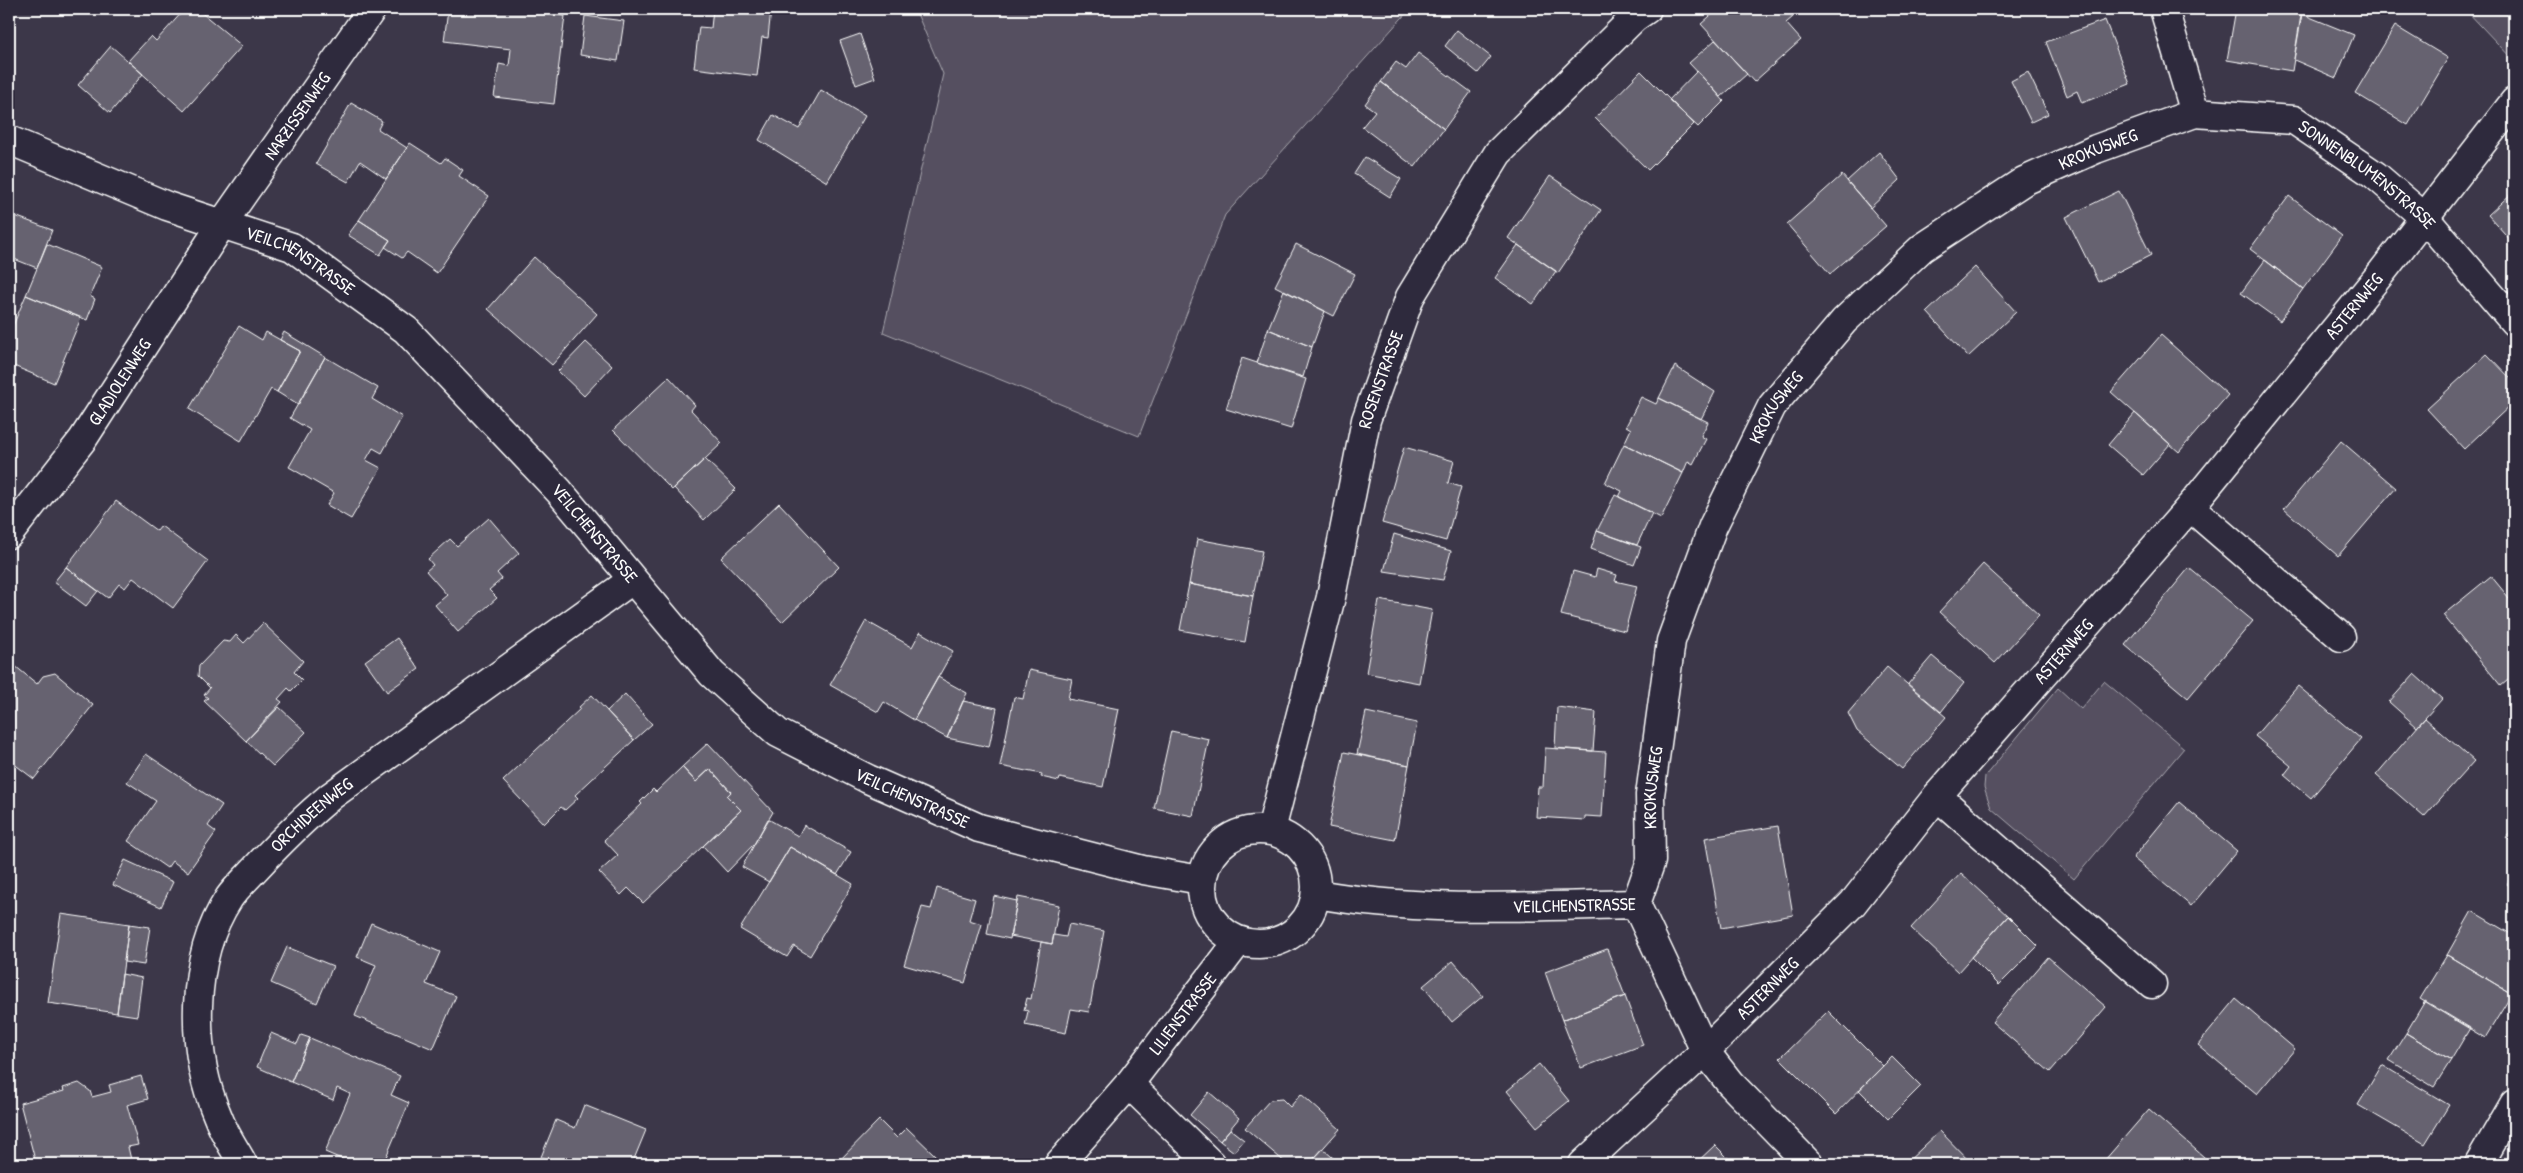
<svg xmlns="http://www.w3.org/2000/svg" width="2523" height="1173" font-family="'Patrick Hand',sans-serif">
<rect width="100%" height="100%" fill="#3c3749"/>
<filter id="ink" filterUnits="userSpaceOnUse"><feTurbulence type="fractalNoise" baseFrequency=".02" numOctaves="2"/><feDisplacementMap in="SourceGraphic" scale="10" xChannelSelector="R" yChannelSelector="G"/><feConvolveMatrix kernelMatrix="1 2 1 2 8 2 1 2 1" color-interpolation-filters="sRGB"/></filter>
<g filter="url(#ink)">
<path fill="#555060" stroke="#aaa8b0" d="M915,9H1410L1225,215L1139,436L883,332L943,74Z
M2465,9H2514V61Z
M2104,681L2184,748L2074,879L1991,808L1984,787L1985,776L2058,688L2081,709Z"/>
<path fill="#666270" stroke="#fff" d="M185,9H197L242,46L184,111L128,61L151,36L156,41Z
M459,9H516L565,16L554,104L494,97L499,64L509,66L511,49L444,41L448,10L459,11Z
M713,9H771L768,38L762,37L757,76L694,68L699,27L711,28Z
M1718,9H1785L1793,17L1786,23L1801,40L1754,82L1701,24Z
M2236,9H2302L2292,71L2227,60Z
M2302,14L2354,35L2336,78L2294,60Z
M585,16L624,21L618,61L580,55Z
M2105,20L2130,84L2082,103L2077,91L2067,96L2046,42Z
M2395,26L2448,58L2408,125L2355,93Z
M1457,30L1491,57L1478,73L1445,46Z
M860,34L875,78L856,85L840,41Z
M1715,40L1747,74L1721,97L1689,63Z
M111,46L143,74L110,113L78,85Z
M1418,53L1471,92L1444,129L1381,82L1396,62L1406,69Z
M1641,71L1694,124L1648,170L1595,118Z
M1697,71L1724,101L1698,127L1669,100Z
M2028,72L2048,114L2031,122L2011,81Z
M1381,82L1444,129L1415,167L1362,127L1375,111L1365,104Z
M821,90L865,116L827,182L759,140L773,115L799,129Z
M351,103L382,121L378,129L407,148L386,179L360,161L348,182L316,164Z
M410,143L441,163L445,158L463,170L459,176L489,196L437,273L407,252L402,258L385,247L390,240L359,220Z
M1879,152L1900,180L1870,208L1847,181Z
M1365,157L1401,179L1390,197L1354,174Z
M1842,175L1886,226L1830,274L1787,224Z
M1550,176L1601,210L1558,273L1508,238Z
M2119,191L2151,255L2098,282L2066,217Z
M2514,191V244L2488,215Z
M2289,196L2342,236L2303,289L2250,249Z
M9,213L15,216L9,232Z
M15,216L52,230L37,268L9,257V232Z
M359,220L390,240L380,255L348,235Z
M47,244L102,267L90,296L95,299L87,320L26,295Z
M1296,244L1355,274L1334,316L1275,286Z
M1518,245L1556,271L1533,304L1495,278Z
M534,257L597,314L552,365L488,309Z
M2265,260L2303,289L2280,321L2241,293Z
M1975,267L2016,312L1968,357L1927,312Z
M1284,290L1325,311L1312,347L1268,329Z
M26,295L81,318L54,383L9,364V335Z
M239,326L262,340L266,332L300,351L277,392L271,389L241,441L189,409Z
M1268,329L1312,347L1303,377L1257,363Z
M284,332L325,357L298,405L277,392L300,351L280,340Z
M2161,335L2228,395L2179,452L2111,392Z
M586,342L612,366L584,396L558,371Z
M2487,354L2514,382V402L2464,449L2427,409Z
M325,357L378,388L372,399L402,417L382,453L373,448L366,460L381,468L351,519L327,505L334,493L289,467L310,430L290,418Z
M1242,358L1306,379L1291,429L1226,409Z
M1675,366L1715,392L1701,419L1659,398Z
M669,377L695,405L691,410L722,443L672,490L613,430Z
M1641,397L1656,404L1659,398L1708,422L1701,436L1706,439L1693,464L1688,461L1683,473L1624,444L1631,429L1626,426Z
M2135,413L2170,444L2143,475L2108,445Z
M2341,441L2396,488L2338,556L2284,509Z
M1624,444L1683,473L1661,518L1619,497L1622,491L1605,483Z
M1404,447L1454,461L1448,483L1461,487L1446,541L1382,523Z
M705,459L736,489L704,520L674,488Z
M1615,495L1652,513L1637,545L1597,531Z
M116,501L157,531L161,526L208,561L173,608L133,578L125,588L119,584L108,598L66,567Z
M779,503L839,567L782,622L721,558Z
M489,518L519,553L497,573L502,579L489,590L497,598L458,632L435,605L447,595L426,571L433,565L428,559L450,539L457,546Z
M1597,531L1641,547L1634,565L1591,549Z
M1394,534L1451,551L1443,580L1384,571Z
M1197,539L1262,551L1253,596L1189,584Z
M1983,564L2039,615L1995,663L1939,612Z
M66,567L98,591L86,606L54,582Z
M2189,568L2253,621L2188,698L2125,645Z
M1597,569L1617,575L1615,581L1637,586L1625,631L1561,615L1573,571L1595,577Z
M2491,576L2514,604V675L2501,686L2443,615Z
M1189,584L1253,596L1245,642L1180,630Z
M1379,600L1432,610L1419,683L1366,673Z
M866,621L912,647L920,632L953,651L914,720L884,702L878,712L830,685Z
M263,623L303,661L294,672L302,680L291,691L288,688L278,699L282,702L246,741L204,701L208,698L204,695L210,688L198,676L199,666L223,641L230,642L236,635L244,643Z
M397,638L419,669L387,692L365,661Z
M1932,656L1964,683L1941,712L1908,684Z
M9,661L37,684L43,676L55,673L93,705L34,779L9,760Z
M1887,667L1946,717L1902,769L1857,731L1848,713Z
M1029,670L1072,679L1068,699L1119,709L1103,787L1060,778L1059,781L1041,777L1042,774L1000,766L1014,697L1023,699Z
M2414,674L2442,699L2417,727L2389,702Z
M938,677L967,693L947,738L914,720Z
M2298,686L2361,739L2311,798L2284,775L2291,766L2255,736Z
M625,694L652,724L634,740L607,711Z
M592,695L634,740L575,795L578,798L565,810L561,807L544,824L503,781L580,709L578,708Z
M963,701L997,708L989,747L947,738Z
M279,707L306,732L273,766L246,741Z
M1557,707L1596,712L1593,751L1555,748Z
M1366,712L1417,723L1409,765L1357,754Z
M2425,718L2474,761L2424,817L2376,775Z
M1171,731L1209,739L1193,816L1154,808Z
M708,743L773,812L754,844L727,872L703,846L741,810L727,796L731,792L710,769L696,782L682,767Z
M1545,748L1606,752L1602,817L1585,816V820L1536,817L1538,787H1543Z
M1344,752L1409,765L1395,840L1329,827Z
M146,754L222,805L208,826L216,832L188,872L172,861L167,868L128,841L156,801L127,782Z
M682,767L696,782L710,769L731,792L727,796L741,810L643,903L628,888L621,895L599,872L618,855L604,840L642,804L640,802L653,789L656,792Z
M2179,802L2237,851L2191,906L2133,858Z
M768,819L798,836L804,825L851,852L837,875L790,847L769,882L742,867Z
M2514,825V843L2506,838Z
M1778,826L1793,915L1721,928L1705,838Z
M790,847L853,884L810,956L794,946L787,957L740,929Z
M125,860L173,882L161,907L113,885Z
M2514,871V889L2507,884Z
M1961,873L2008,916L1958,972L1911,928Z
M937,888L975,899L969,920L982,924L965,983L904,965L922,907L931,909Z
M994,896L1017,901L1010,939L987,934Z
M1018,897L1059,905L1052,944L1010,936Z
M2472,911L2514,936V989L2512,994L2447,955Z
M61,914L129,924L117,1013L48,1003Z
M2008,916L2038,946L1999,985L1971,957Z
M371,923L440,952L426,984L456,996L433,1049L355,1016L376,965L357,957Z
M129,924L150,927L144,965L124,962Z
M1069,924L1104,931L1089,1012L1071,1009L1066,1033L1025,1025L1028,1011L1024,1010L1027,998L1031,999L1041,942L1052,944L1054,935L1066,937Z
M287,947L333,966L317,1003L271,983Z
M1607,949L1625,996L1562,1020L1545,972Z
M2447,955L2512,994L2485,1038L2420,999Z
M2048,957L2106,1007L2050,1072L1992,1022Z
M1453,961L1483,996L1452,1022L1423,986Z
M122,974L142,978L137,1016L117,1013Z
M1625,996L1643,1045L1581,1068L1562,1020Z
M2236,999L2295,1049L2257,1094L2198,1045Z
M2425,1001L2470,1028L2451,1060L2406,1033Z
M1828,1011L1883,1066L1836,1114L1780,1058Z
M271,1033L297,1044L301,1035L310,1038L291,1082L257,1067Z
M2406,1033L2451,1060L2434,1087L2389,1060Z
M310,1038L400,1076L391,1095L409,1103L383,1164H353L325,1152L350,1094L337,1088L333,1100L291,1082Z
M1892,1057L1921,1086L1888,1119L1859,1090Z
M1539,1064L1569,1101L1537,1127L1507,1091Z
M2382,1065L2449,1105L2425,1144L2358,1105Z
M141,1076L148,1099L127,1105L138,1145L128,1147L132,1164H58L57,1162L42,1164L35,1160L20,1103L64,1091L63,1088L79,1083L90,1091L92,1097L111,1092L109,1085Z
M1209,1092L1239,1118L1220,1141L1190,1115Z
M1301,1094L1340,1129L1309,1164H1287L1245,1128L1270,1100L1282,1099L1290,1107Z
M584,1105L646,1130L632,1164H548L550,1160L541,1157L556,1120L575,1128Z
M2149,1109L2212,1164H2108L2104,1161Z
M879,1120L897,1138L907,1128L936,1156L927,1164H836Z
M1230,1129L1244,1140L1234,1152L1220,1141Z
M1940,1131L1972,1164H1905Z
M1715,1145L1734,1164H1695Z
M1323,1149L1340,1164H1309Z"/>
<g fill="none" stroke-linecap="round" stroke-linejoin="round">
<defs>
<g id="minor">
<path id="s1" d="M2164,9L2195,113L2294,120L2375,175L2424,217L2514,322"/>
<path id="s2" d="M9,140L167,206L292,247L406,330L559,491L712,674L778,733L868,779L979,828L1143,870L1201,880"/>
<path d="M2190,507L2341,637"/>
<path id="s3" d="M9,534L83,439L222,224L372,9"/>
<path d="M1937,796L2152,984"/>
<circle cx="1259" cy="887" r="57"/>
<path id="s4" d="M1271,830L1331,597L1366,420L1410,297L1498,153L1634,18L1647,9"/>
<path id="s5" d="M1317,894C1421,913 1530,906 1636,904L1705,1051L1730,1083L1809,1164"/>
<path id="s6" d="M1636,904L1651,861L1650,795L1671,641L1713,526L1772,406L1844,321L1922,248L2024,181L2096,149L2195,113"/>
<path d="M1129,1084L1211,1164"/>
<path id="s7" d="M243,1164C235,1149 224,1134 218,1117C190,1052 189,959 229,898C236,888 246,879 254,870C280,842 302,820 331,796L632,580"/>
<path id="s8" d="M1059,1164L1129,1084L1238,942"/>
<path id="s9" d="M1583,1164L1705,1051L1853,903L1937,796L2190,507L2382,272L2514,102"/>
<path d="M2479,1164L2514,1104"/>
</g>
</defs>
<use href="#minor" stroke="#fff" stroke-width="31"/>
<use href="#minor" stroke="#2f2a3d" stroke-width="28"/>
</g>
</g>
<g text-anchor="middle" stroke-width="4" stroke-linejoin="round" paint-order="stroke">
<g font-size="18" fill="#fff" stroke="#2f2a3d">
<text dy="6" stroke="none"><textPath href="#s3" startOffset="508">NARZISSENWEG</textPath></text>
<text dy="6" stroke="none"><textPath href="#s6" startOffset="944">KROKUSWEG</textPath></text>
<text dy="6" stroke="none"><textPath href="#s1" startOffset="299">SONNENBLUMENSTRASSE</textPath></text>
<text dy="6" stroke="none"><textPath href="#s2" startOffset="316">VEILCHENSTRASSE</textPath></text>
<text dy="6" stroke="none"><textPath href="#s9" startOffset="1155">ASTERNWEG</textPath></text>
<text dy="6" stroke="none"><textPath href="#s4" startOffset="464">ROSENSTRASSE</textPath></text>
<text dy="6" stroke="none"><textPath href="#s3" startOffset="188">GLADIOLENWEG</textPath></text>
<text dy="6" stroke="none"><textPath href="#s6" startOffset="524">KROKUSWEG</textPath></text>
<text dy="6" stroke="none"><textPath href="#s2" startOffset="721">VEILCHENSTRASSE</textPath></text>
<text dy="6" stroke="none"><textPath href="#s9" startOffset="704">ASTERNWEG</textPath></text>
<text dy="6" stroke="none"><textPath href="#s6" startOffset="119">KROKUSWEG</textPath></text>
<text dy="6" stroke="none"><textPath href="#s2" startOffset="1142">VEILCHENSTRASSE</textPath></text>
<text dy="6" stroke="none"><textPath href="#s7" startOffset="398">ORCHIDEENWEG</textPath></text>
<text dy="6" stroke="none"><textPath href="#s5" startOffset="258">VEILCHENSTRASSE</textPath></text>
<text dy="6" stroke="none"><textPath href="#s9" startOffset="255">ASTERNWEG</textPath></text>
<text dy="6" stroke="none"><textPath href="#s8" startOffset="195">LILIENSTRASSE</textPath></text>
</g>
</g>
<rect width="2523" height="1173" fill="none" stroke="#2f2a3d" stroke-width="30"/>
<rect x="15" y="15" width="2493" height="1143" fill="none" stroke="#fff" stroke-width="2" filter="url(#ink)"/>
</svg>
